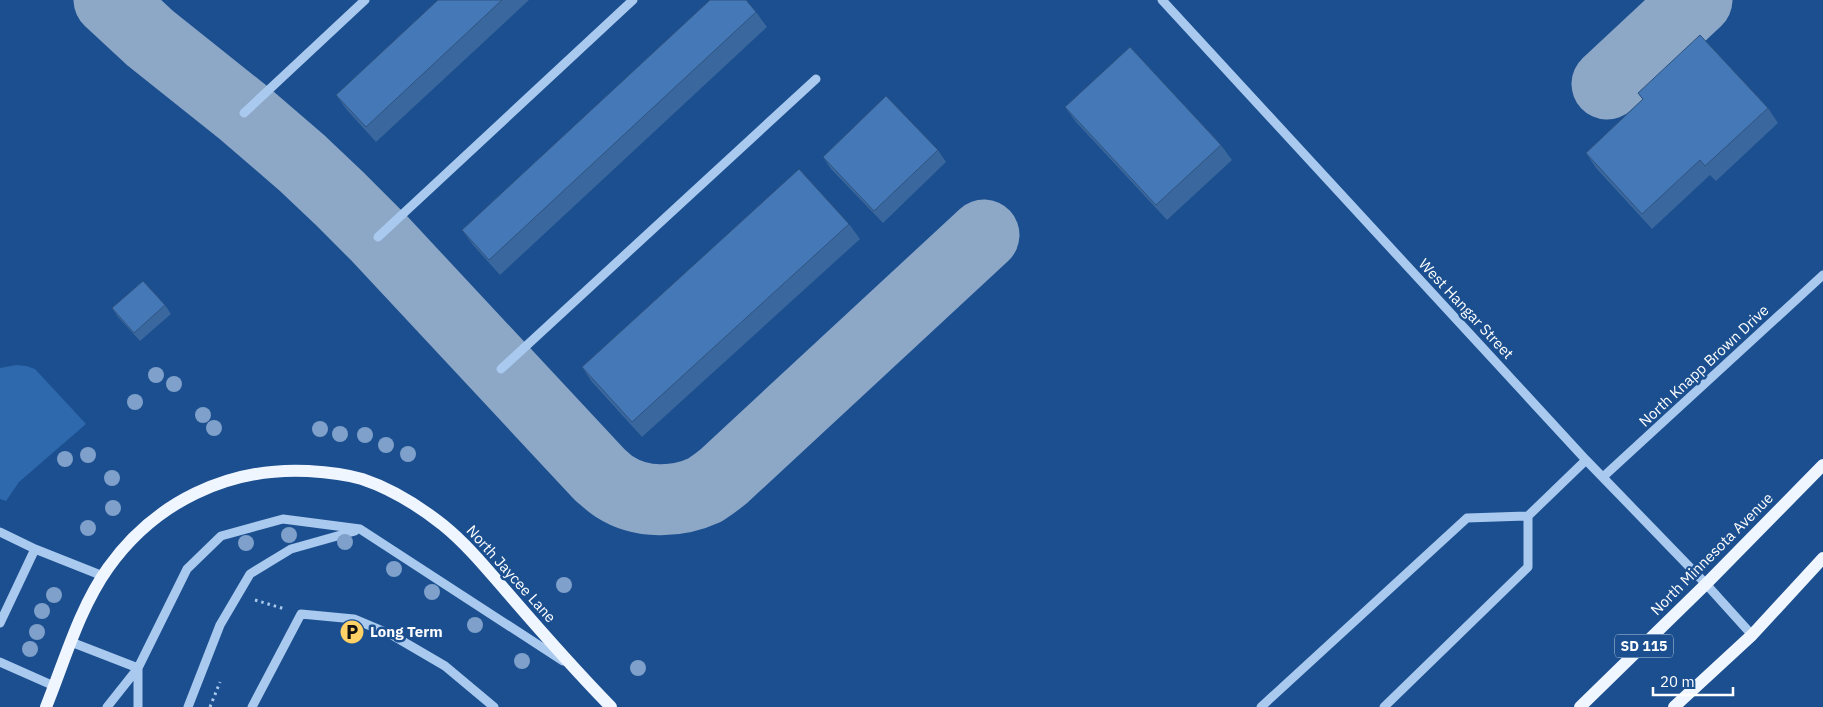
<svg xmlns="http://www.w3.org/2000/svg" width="1823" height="707" font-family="'IBM Plex Sans',sans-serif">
<rect width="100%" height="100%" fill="#1b4f8f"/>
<path fill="#2e69ad" d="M16,365L26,366L35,369L86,424L19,482L6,501L0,499V368Z"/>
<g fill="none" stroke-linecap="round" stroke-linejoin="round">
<path stroke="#8da7c7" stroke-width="71" d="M109,0L150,38L244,113L302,163L340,199L378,237L600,475C605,479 610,484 615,487C641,504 677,503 705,490C711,486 718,481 724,476L984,235
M1607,84L1697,0"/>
<path stroke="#a9c9ee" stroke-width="3" stroke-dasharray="2.5 4" stroke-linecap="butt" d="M255,600L285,609
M210,707L220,682"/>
<path stroke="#a9c9ee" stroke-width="9" d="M1162,0L1586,460L1706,584L1752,635
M244,113L365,0
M378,237L633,0
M501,369L816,79
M1603,477L1823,275
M0,532L35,549
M0,623L35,549L103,576
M71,642L138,668
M0,662L54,686
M107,707L138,668L187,569L221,536L283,519L360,529L563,661
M138,707V668
M188,707L220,625L250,574L291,549L355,531
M252,707L301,614L354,619L392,635L445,666L494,707
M1261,707L1467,518L1528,516
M1384,707L1528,567V516L1586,460"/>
<path stroke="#f0f6ff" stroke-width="12" d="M46,707C65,660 79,609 108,568C155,502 228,467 308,471C325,472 345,474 362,479C392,489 419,506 443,525C470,547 491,574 513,599C545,636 577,672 611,707
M1580,707L1706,584L1823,465
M1674,707L1752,635L1823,558"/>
</g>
<g fill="#7ea0ca">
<circle cx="156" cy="375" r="8"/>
<circle cx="174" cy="384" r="8"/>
<circle cx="135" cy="402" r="8"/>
<circle cx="203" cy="415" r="8"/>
<circle cx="214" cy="428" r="8"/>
<circle cx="320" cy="429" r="8"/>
<circle cx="340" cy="434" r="8"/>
<circle cx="365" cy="435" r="8"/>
<circle cx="386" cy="445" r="8"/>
<circle cx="408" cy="454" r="8"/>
<circle cx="88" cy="455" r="8"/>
<circle cx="65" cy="459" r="8"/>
<circle cx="112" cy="478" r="8"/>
<circle cx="113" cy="508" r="8"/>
<circle cx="88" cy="528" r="8"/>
<circle cx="289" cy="535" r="8"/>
<circle cx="345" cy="542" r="8"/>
<circle cx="246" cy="543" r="8"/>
<circle cx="394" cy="569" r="8"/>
<circle cx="564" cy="585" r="8"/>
<circle cx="432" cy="592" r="8"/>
<circle cx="54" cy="595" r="8"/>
<circle cx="42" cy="611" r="8"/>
<circle cx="475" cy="625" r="8"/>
<circle cx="37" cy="632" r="8"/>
<circle cx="30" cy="649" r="8"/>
<circle cx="522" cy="661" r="8"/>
<circle cx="638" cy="668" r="8"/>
</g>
<path fill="#3a679d" d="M438,0H529L376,142L347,110L336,95Z
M756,12L767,27L500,275L473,245L462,230Z
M1638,93L1768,108L1778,123L1716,181L1710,175L1652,229L1596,168L1586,153L1643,100Z
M1065,107L1221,145L1232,160L1167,220L1076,122Z
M938,150L946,162L883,223L831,169L823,157Z
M849,224L860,239L642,437L592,382L582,367Z
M165,305L171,314L140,341L118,317L112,308Z"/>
<path fill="#4478b7" stroke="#305480" d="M438,0H502L366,127L336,95Z
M710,0H746L756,12L489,260L462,230Z
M1700,35L1768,108L1705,166L1700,160L1642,214L1586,153L1643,99L1638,93Z
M1130,47L1221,145L1156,205L1065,107Z
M886,96L938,150L874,211L823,157Z
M799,169L849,224L632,422L582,367Z
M143,281L165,305L134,333L112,308Z"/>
<defs>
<symbol id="parking-disc" viewBox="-11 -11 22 22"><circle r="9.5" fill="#ffd166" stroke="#1b4f8f"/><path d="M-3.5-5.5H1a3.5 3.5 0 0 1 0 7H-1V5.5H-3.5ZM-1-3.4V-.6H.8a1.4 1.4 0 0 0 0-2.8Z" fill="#111"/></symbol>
</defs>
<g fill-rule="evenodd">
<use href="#parking-disc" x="338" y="618" width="28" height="28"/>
</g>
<g text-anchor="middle" stroke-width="5" stroke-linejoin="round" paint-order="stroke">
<rect fill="#1b4f8f" stroke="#bbcadd" stroke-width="1" x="1615" y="634.5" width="58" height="23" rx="4"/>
<g font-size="14" font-weight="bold" fill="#fff">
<text x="1644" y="651">SD 115</text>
</g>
<g font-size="15" fill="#fff" stroke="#1b4f8f">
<text transform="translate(1466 309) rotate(47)" y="5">West Hangar Street</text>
<text transform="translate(1704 366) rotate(-43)" y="5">North Knapp Brown Drive</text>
<text transform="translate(1712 554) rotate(-45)" y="5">North Minnesota Avenue</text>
<text transform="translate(511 574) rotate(48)" y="5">North Jaycee Lane</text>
</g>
<g font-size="15" font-weight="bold" fill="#fff" stroke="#1b4f8f" text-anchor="start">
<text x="370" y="637">Long Term</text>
</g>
</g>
<path d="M1653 687v8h80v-8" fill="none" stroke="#ffffff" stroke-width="2.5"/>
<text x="1660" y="687" font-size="15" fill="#ffffff" stroke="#1b4f8f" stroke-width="4" paint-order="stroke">20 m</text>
</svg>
